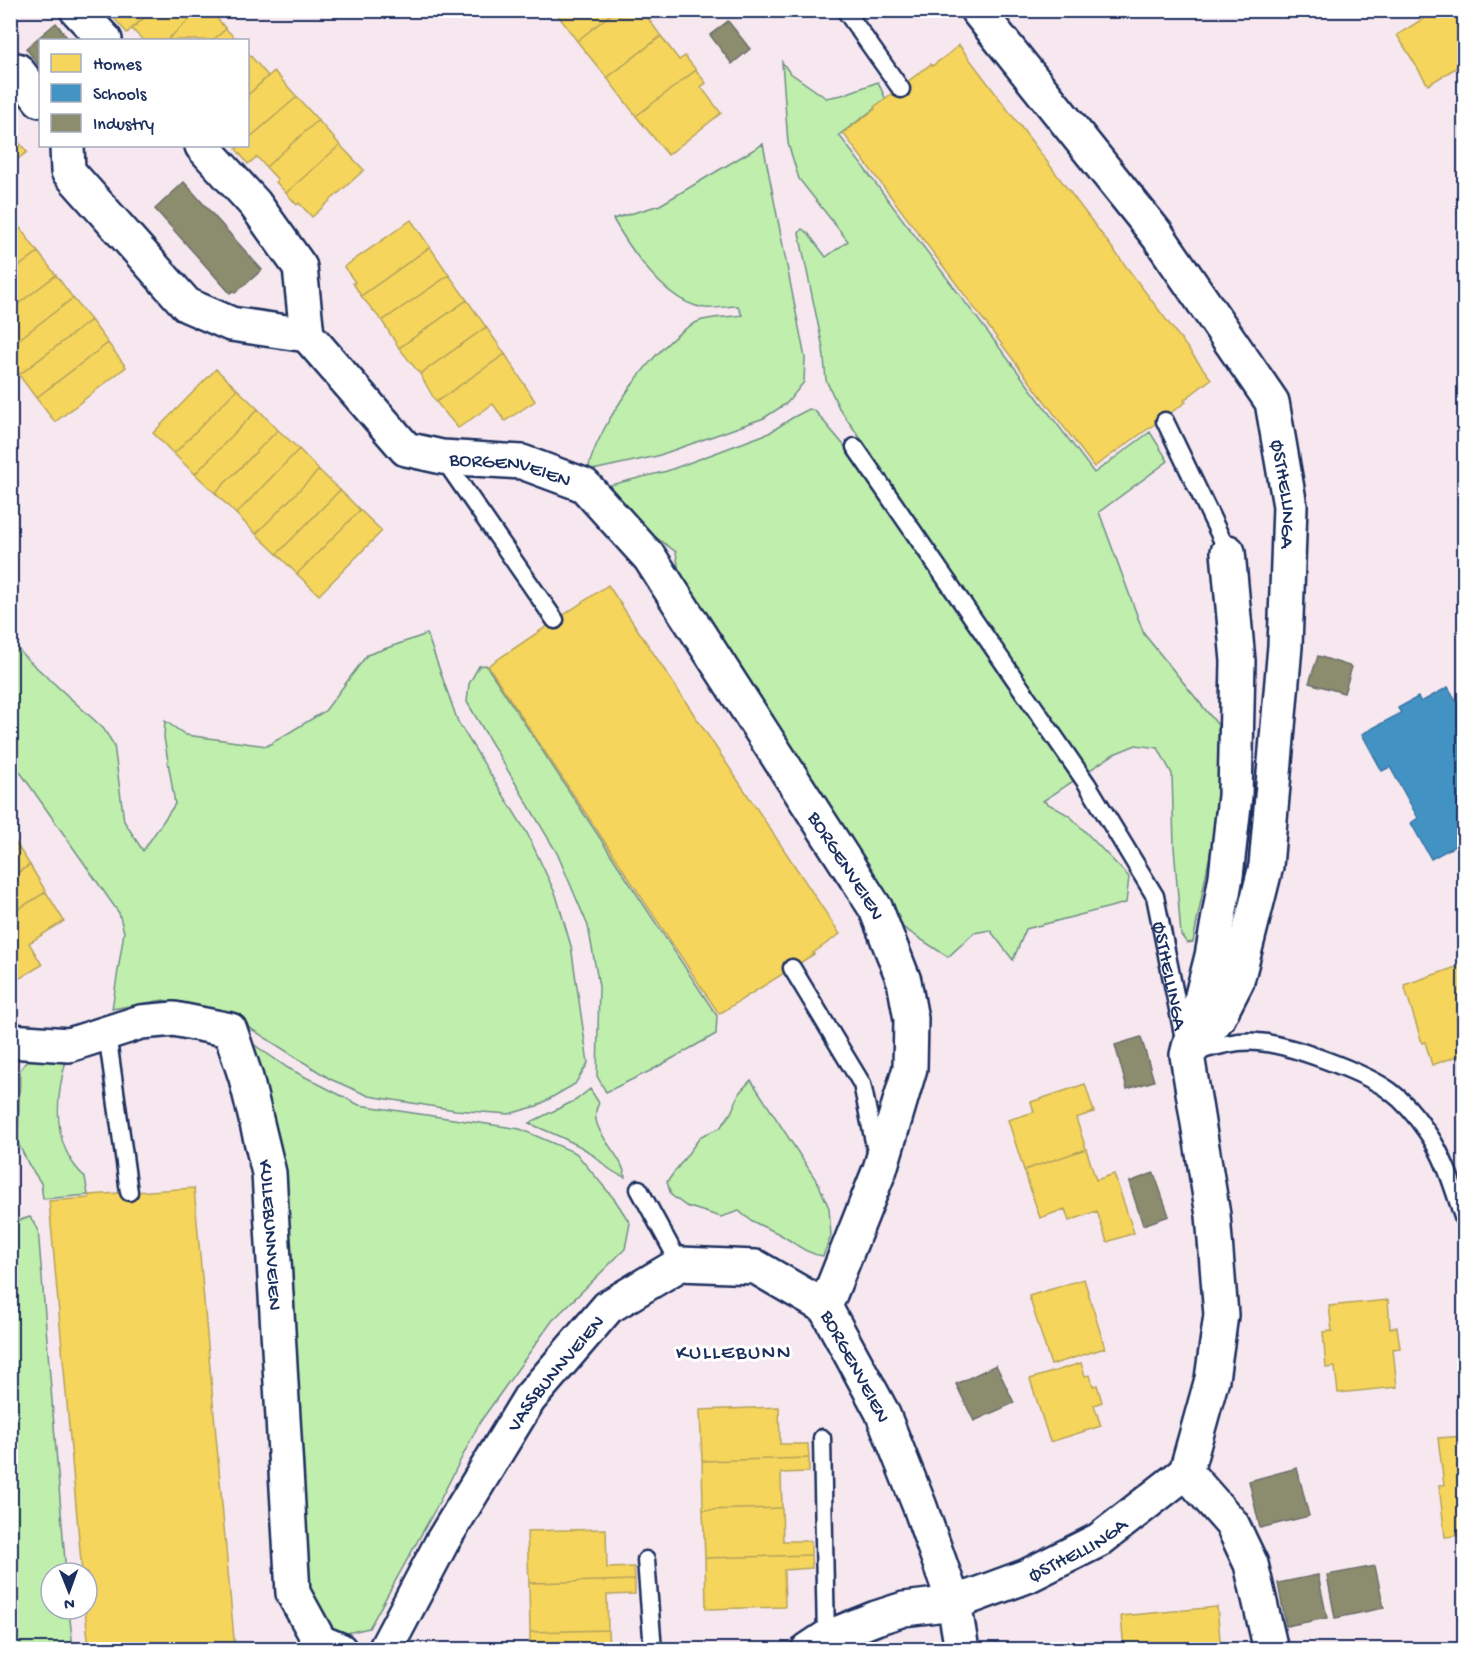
<svg xmlns="http://www.w3.org/2000/svg" width="1475" height="1660" font-family="'Gochi Hand',sans-serif">
<rect width="100%" height="100%" fill="#f7e7ef"/>
<filter id="ink" filterUnits="userSpaceOnUse"><feTurbulence type="fractalNoise" baseFrequency=".0167" numOctaves="2"/><feDisplacementMap in="SourceGraphic" scale="12" xChannelSelector="R" yChannelSelector="G"/><feConvolveMatrix kernelMatrix="1 2 1 2 8 2 1 2 1" color-interpolation-filters="sRGB"/></filter>
<g filter="url(#ink)">
<path fill="#c0eeac" stroke="#6e8e85" stroke-width="1.5" d="M782,62L789,72L826,98L842,95L878,82L886,100L839,135L1094,473L1150,432L1168,461L1099,512L1144,634L1217,724L1221,732L1215,828L1193,942L1187,943L1181,935L1174,847L1172,774L1158,748L1136,745L1114,754L1043,801L1070,816L1129,877L1126,903L1026,929L1013,960L990,930L974,933L948,957L899,925L682,592L676,552L650,533L610,492V485L667,471L769,433L792,418L809,409L815,411L848,450L863,442L839,408L826,380L823,348L799,233L802,229L808,233L826,257L848,241L799,179L788,143Z
M763,144L805,358L804,382L787,403L764,418L657,456L588,471C595,429 657,340 697,322C710,316 729,318 742,315L738,306C727,306 715,309 705,308C666,303 631,250 613,219L660,205Z
M427,634L458,722L527,833L556,895L571,946L588,1063L575,1084L537,1106L509,1114L455,1110L369,1096L330,1079L231,1016L163,1000L112,1009L124,932L119,913L11,759L10,640L25,657L103,728L114,745L124,821L143,851L175,804L164,737L165,721L186,735L267,746L325,711L367,655Z
M486,665L717,1016L716,1034L650,1071L606,1092L597,1076L599,986L588,926L557,853L467,702L469,684L479,666Z
M253,1044L288,1068L359,1105L520,1129L576,1153L615,1200L630,1223L625,1249L552,1321L480,1422L436,1508L369,1628L338,1635C316,1616 313,1602 307,1574L245,1052Z
M29,1058L66,1061C55,1100 52,1147 85,1177L88,1195L43,1199L41,1183L29,1165L18,1143L20,1070Z
M751,1080L818,1183L829,1208L831,1236L823,1256C806,1254 795,1243 781,1235C765,1226 754,1225 739,1211L721,1217L686,1206L671,1195L667,1182L701,1136L720,1128L731,1113L740,1092Z
M590,1089L599,1103C584,1129 623,1152 625,1177C608,1172 600,1159 586,1150C568,1139 548,1132 529,1123L576,1100Z
M30,1217L38,1229L66,1573H51V1609H69L73,1649H11L10,1223Z"/>
<path fill="#f6d55c" stroke="#b4a35d" stroke-width="1.5" d="M107,10H152L127,33Z
M152,10H200L167,40H143L132,29Z
M200,10H210L226,29L213,40H167Z
M554,10H616L577,41Z
M616,10H642L661,36L607,78L577,41Z
M1437,10H1464V63L1428,85L1397,35Z
M226,29L237,40H213Z
M661,36L679,60L685,56L696,70L636,116L607,78Z
M959,45L1211,379L1184,400L1186,402L1094,467L843,133L875,109L874,107L931,64L932,66L947,55Z
M248,53L268,76L248,95Z
M696,70L706,83L701,87L721,113L668,155L636,116Z
M274,71L297,97L248,139V95Z
M297,97L318,120L266,167L257,157L248,164L236,149L240,146H248V139Z
M318,120L340,145L286,193L276,182L278,180L266,167Z
M10,132L27,152L10,165Z
M340,145L364,170L312,217L299,203L297,205L286,193Z
M411,220L430,247L361,296L353,283L355,282L344,267Z
M20,228L38,252L10,273V235Z
M430,247L449,275L382,321L361,296Z
M38,252L56,275L10,310V273Z
M56,275L73,298L10,346V310Z
M449,275L467,300L399,348L382,321Z
M73,298L91,320L19,375L10,364V346Z
M467,300L486,327L420,374L399,348Z
M91,320L108,343L36,398L19,375Z
M486,327L505,354L436,402L420,374Z
M108,343L126,367L55,422L36,398Z
M505,354L535,401L505,421L493,404L458,428L436,402Z
M216,369L237,389L174,454L153,433Z
M237,389L258,409L195,474L174,454Z
M258,409L278,430L215,493L195,474Z
M278,430L299,449L236,514L215,493Z
M299,449L319,470L256,534L236,514Z
M319,470L340,490L277,554L256,534Z
M340,490L360,510L297,574L277,554Z
M360,510L382,531L319,595L297,574Z
M608,585L840,934L813,953L814,954L719,1014L488,666Z
M13,839L30,865L10,877V840Z
M30,865L46,892L10,914V877Z
M46,892L64,921L29,943L42,965L10,984V914Z
M1462,965L1464,973V1054L1432,1065L1425,1042L1422,1043L1404,985Z
M1085,1084L1094,1112L1076,1118L1086,1149L1024,1170L1008,1120L1034,1112L1031,1102Z
M1086,1149L1096,1180L1114,1174L1134,1233L1107,1242L1097,1211L1069,1221L1065,1209L1040,1218L1024,1170Z
M194,1188L235,1650H89L85,1609H87V1573H82L49,1201L89,1198V1195Z
M1084,1279L1105,1348L1051,1365L1029,1296Z
M1388,1300L1390,1328L1397,1327L1400,1348L1393,1349L1397,1387L1338,1393L1335,1367L1326,1368L1323,1332L1332,1331L1329,1306Z
M1081,1363L1085,1376L1090,1375L1093,1386L1097,1385L1102,1402L1094,1405L1101,1426L1050,1442L1030,1379Z
M779,1407L780,1444H808L809,1458L702,1461L700,1410Z
M1464,1436V1535L1445,1537L1439,1485H1444L1438,1438Z
M809,1458V1472L781,1473L782,1508L703,1510L702,1461Z
M782,1508L783,1541H811V1555L705,1558L703,1510Z
M606,1529L607,1568L634,1567L635,1580L529,1583L527,1531Z
M811,1555L812,1568L784,1570L785,1607L706,1609L705,1558Z
M635,1580V1594L607,1595L608,1630L530,1632L529,1583Z
M1217,1607L1221,1650H1124L1121,1616Z
M608,1630L609,1650H530V1632Z"/>
<path fill="#4393c3" stroke="#3775a5" stroke-width="1.5" d="M1448,687L1464,714V841L1431,859L1411,823L1418,818L1390,767L1382,771L1362,734L1401,713L1398,708L1418,697L1421,702Z"/>
<path fill="#8c8c6e" stroke="#6a7069" stroke-width="1.5" d="M728,21L750,49L732,64L710,35Z
M56,23L69,40H40V67L26,48Z
M184,182L262,270L235,293L233,291L230,293L155,209Z
M1318,656L1352,667L1344,693L1309,683Z
M1141,1037L1154,1081L1127,1089L1115,1045Z
M1154,1173L1169,1216L1143,1225L1129,1182Z
M996,1365L1014,1403L974,1421L956,1384Z
M1297,1468L1309,1516L1260,1528L1249,1481Z
M1375,1566L1384,1608L1335,1618L1327,1575Z
M1318,1575L1327,1618L1286,1626L1278,1583Z"/>
<g fill="none" stroke-linecap="round" stroke-linejoin="round">
<defs>
<g id="service">
<path d="M845,10L901,89"/>
<path d="M1165,421L1228,552"/>
<path id="s1" d="M855,447L1087,784L1155,896L1184,1039"/>
<path d="M442,457L555,620"/>
<path d="M792,968L862,1084L877,1156"/>
<path d="M107,1033L129,1192"/>
<path d="M1195,1052C1216,1046 1236,1040 1258,1042C1289,1044 1366,1073 1390,1091C1405,1102 1417,1117 1427,1132C1446,1159 1454,1190 1464,1220"/>
<path d="M639,1189L680,1264"/>
<path d="M822,1438L826,1638"/>
<path d="M646,1560L653,1650"/>
</g>
<g id="minor">
<path d="M77,10L105,40"/>
<path id="s2" d="M977,10L1158,236L1272,402L1290,506L1285,646L1266,866L1237,981L1218,1018L1194,1047"/>
<path d="M17,70L40,100"/>
<path d="M67,146L68,171L187,305L231,324L307,335"/>
<path id="s3" d="M202,146L255,204L300,267L307,335L406,449L442,457L522,462L584,485L650,558L876,909L904,981L911,1019L910,1068L880,1169L825,1307L882,1412L920,1507L954,1603L962,1650"/>
<path id="s4" d="M10,1041L69,1045L141,1022L174,1019L230,1030L246,1078L269,1173L293,1593L320,1642L340,1650"/>
<path d="M1186,1472L1232,1524L1251,1564L1271,1650"/>
<path id="s5" d="M385,1650L442,1542L529,1399L608,1307L680,1264L756,1267L825,1307"/>
<path id="s6" d="M808,1650L826,1638L876,1618L904,1609L954,1603L1027,1576L1099,1540L1186,1472L1212,1379L1221,1315L1213,1215L1187,1055L1212,956L1226,876L1235,796L1238,661L1228,552"/>
</g>
</defs>
<use href="#service" stroke="#1b2f5e" stroke-width="21"/>
<use href="#minor" stroke="#1b2f5e" stroke-width="38"/>
<use href="#service" stroke="#fff" stroke-width="16"/>
<use href="#minor" stroke="#fff" stroke-width="33"/>
</g>
</g>
<g text-anchor="middle" stroke-width="6" stroke-linejoin="round" paint-order="stroke">
<g font-size="20" fill="#1b2f5e" stroke="#fff">
<text dy="7" stroke="none"><textPath href="#s3" startOffset="482">BORGENVEIEN</textPath></text>
<text dy="7" stroke="none"><textPath href="#s2" startOffset="584">ØSTHELLINGA</textPath></text>
<text dy="7" stroke="none"><textPath href="#s3" startOffset="1022">BORGENVEIEN</textPath></text>
<text dy="7" stroke="none"><textPath href="#s1" startOffset="621">ØSTHELLINGA</textPath></text>
<text dy="7" stroke="none"><textPath href="#s4" startOffset="435">KULLEBUNNVEIEN</textPath></text>
<text dy="7" stroke="none"><textPath href="#s3" startOffset="1560">BORGENVEIEN</textPath></text>
<text dy="7" stroke="none"><textPath href="#s5" startOffset="326">VASSBUNNVEIEN</textPath></text>
<text dy="7" stroke="none"><textPath href="#s6" startOffset="290">ØSTHELLINGA</textPath></text>
</g>
<g font-size="21" letter-spacing="1.5" fill="#1b2f5e" stroke="#fff">
<text x="734" y="1358">KULLEBUNN</text>
</g>
</g>
<rect width="1475" height="1660" fill="none" stroke="#fff" stroke-width="36"/>
<rect x="18" y="18" width="1439" height="1624" fill="none" stroke="#1b2f5e" stroke-width="2" filter="url(#ink)"/>
<rect x="39" y="39" width="210" height="108" fill="#ffffff" stroke="#a4acbf" stroke-width="1.5"/>
<rect x="51" y="54" width="30" height="18" fill="#f6d55c" stroke="#a4acbf" stroke-width="1.5"/>
<text x="93" y="69" font-size="18" fill="#1b2f5e">Homes</text>
<rect x="51" y="84" width="30" height="18" fill="#4393c3" stroke="#a4acbf" stroke-width="1.5"/>
<text x="93" y="99" font-size="18" fill="#1b2f5e">Schools</text>
<rect x="51" y="114" width="30" height="18" fill="#8c8c6e" stroke="#a4acbf" stroke-width="1.5"/>
<text x="93" y="129" font-size="18" fill="#1b2f5e">Industry</text>
<g transform="translate(69 1591) rotate(179)"><circle r="28" fill="#ffffff" stroke="#a4acbf" stroke-width="1.5"/>
<path d="M0-4.5L10 22L0 15L-10 22Z" fill="#1b2f5e"/>
<text y="-9" font-size="16" font-weight="bold" text-anchor="middle" fill="#1b2f5e">N</text>
</g>
</svg>
